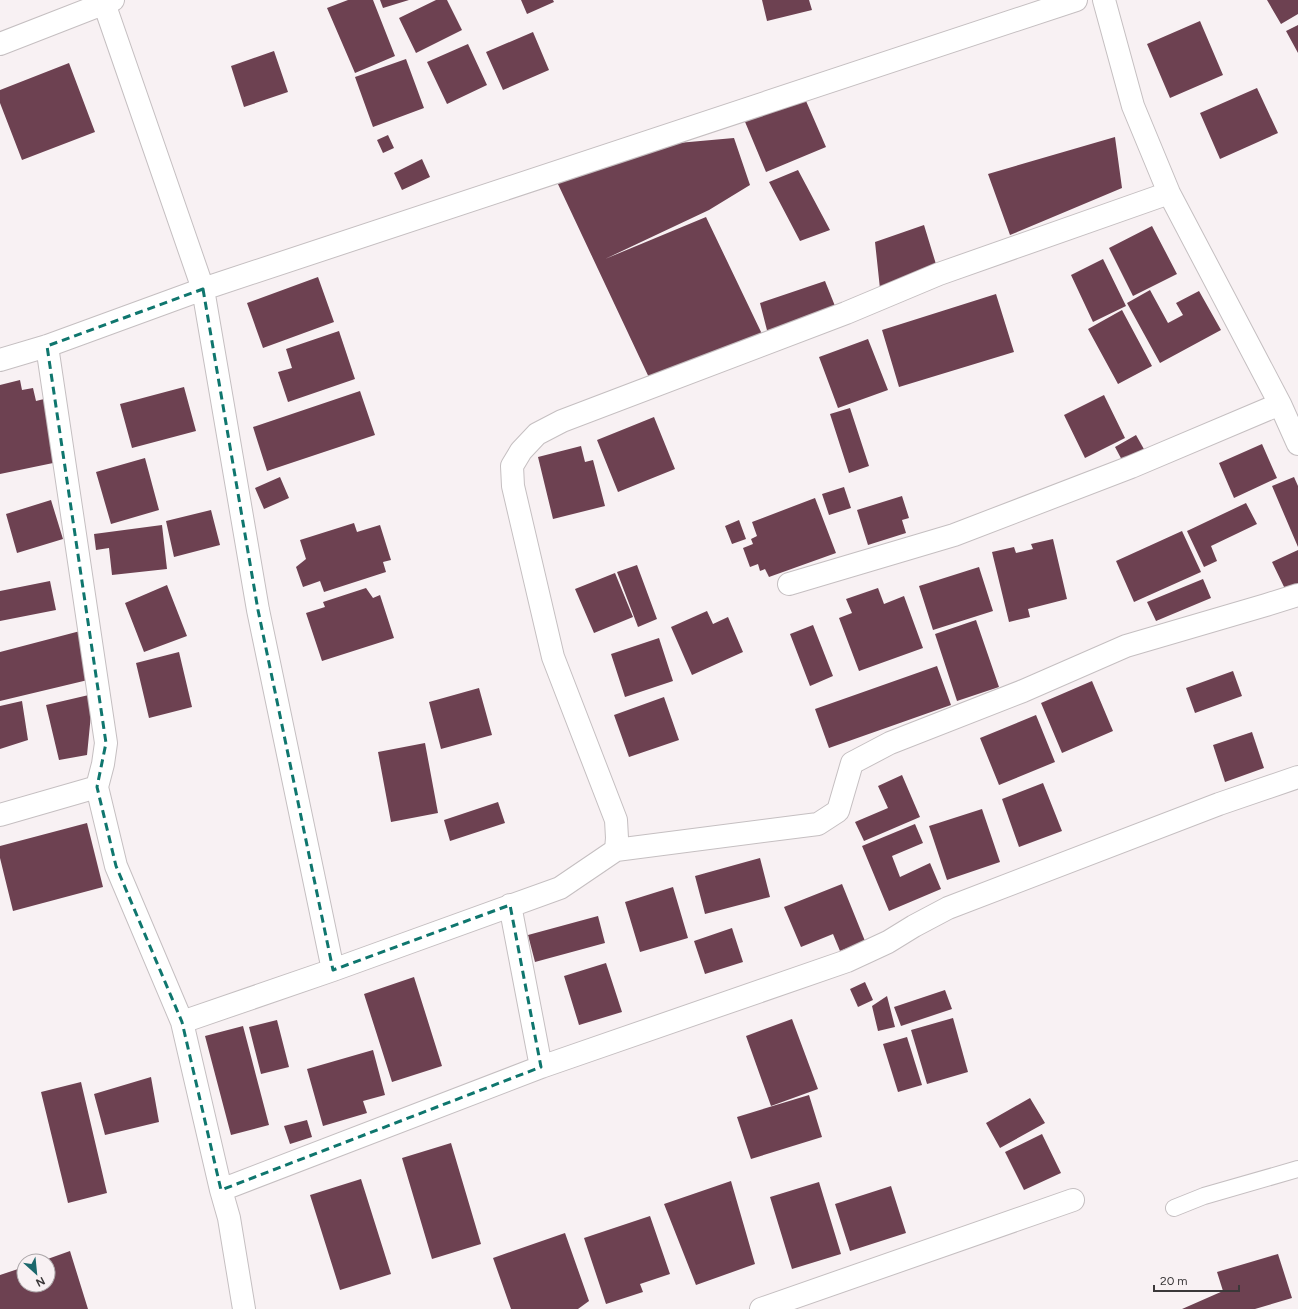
<svg xmlns="http://www.w3.org/2000/svg" width="1298" height="1309" font-family="Figtree,sans-serif">
<rect width="100%" height="100%" fill="#f8f1f3"/>
<path fill="#6d4151" d="M348,0H373L395,56L355,73L327,8Z
M380,0H409L383,8Z
M436,0H447L462,30L416,53L399,18Z
M521,0H553L554,2L527,14Z
M762,0H809L812,10L767,21Z
M1267,0H1298V14L1281,24Z
M1200,21L1223,75L1170,98L1147,44Z
M1298,25V53L1286,31Z
M533,32L549,70L503,90L486,52Z
M468,44L487,85L447,104L427,62Z
M274,51L288,92L244,107L231,66Z
M406,59L424,108L373,127L355,77Z
M69,63L95,132L22,160L0,103V90Z
M1257,88L1278,133L1220,159L1200,113Z
M803,94L826,147L766,172L743,117Z
M388,135L394,148L383,153L377,140Z
M1115,137L1122,188L1010,235L988,174Z
M734,138L750,185L709,210L605,259L706,217L762,334L653,386L557,182L678,143Z
M422,159L430,177L402,190L394,173Z
M798,170L830,230L800,241L769,182Z
M924,225L939,274L881,298L875,242Z
M1152,226L1177,274L1133,296L1109,248Z
M1103,259L1126,306L1093,322L1071,275Z
M318,277L334,322L263,348L247,303Z
M825,281L839,316L770,342L760,303Z
M1150,290L1168,323L1183,315L1176,303L1199,291L1221,330L1160,363L1127,303Z
M996,294L1014,352L899,387L882,330Z
M1122,310L1152,366L1118,384L1088,329Z
M339,331L355,379L288,402L278,372L292,368L286,349Z
M868,339L888,390L838,408L819,357Z
M20,380L22,390L33,388L36,401L44,399L58,462L0,474V385Z
M184,387L196,431L132,448L120,404Z
M360,391L375,435L267,471L253,427Z
M1104,395L1125,438L1085,458L1064,415Z
M850,408L869,466L849,473L830,414Z
M654,417L675,469L618,492L597,440Z
M1136,435L1145,451L1123,462L1115,447Z
M1262,444L1277,478L1234,498L1219,463Z
M581,446L585,462L593,460L605,506L553,519L538,457Z
M145,458L159,510L111,524L96,472Z
M280,477L289,498L264,509L255,488Z
M1294,477L1298,486V547L1272,486Z
M844,487L851,508L829,515L822,494Z
M902,496L909,518L902,520L906,533L868,545L857,510Z
M815,498L836,553L769,577L765,569L760,571L758,564L750,567L743,548L753,544L751,539L757,536L752,522Z
M51,500L63,539L17,553L6,514Z
M1246,503L1257,524L1211,546L1217,561L1204,567L1187,531Z
M211,510L220,545L174,557L166,521Z
M739,520L746,539L732,544L725,526Z
M354,523L357,532L380,525L391,560L383,562L386,572L324,592L320,581L303,587L296,567L306,559L300,540Z
M162,525L167,569L112,575L109,548L96,550L94,534Z
M1182,531L1201,572L1134,602L1116,561Z
M1053,539L1067,599L1028,609L1030,617L1009,622L992,552L1014,547L1016,553L1033,549L1031,544Z
M1298,550V585L1286,591L1272,562Z
M637,565L657,619L638,627L617,572Z
M979,567L993,611L933,630L919,586Z
M615,573L633,617L594,633L575,589Z
M1203,579L1211,598L1156,621L1147,602Z
M50,581L56,610L0,621V591Z
M167,585L187,636L144,652L125,603Z
M366,588L373,598L380,595L394,638L322,661L306,613L325,607L323,602Z
M878,588L884,604L904,596L923,648L859,671L839,618L852,613L846,599Z
M707,611L713,624L728,617L743,652L692,675L671,627Z
M976,620L999,687L957,701L935,634Z
M813,625L833,676L810,686L790,634Z
M84,630L92,679L0,701V652Z
M659,638L673,681L625,697L611,654Z
M179,652L192,707L149,718L136,663Z
M937,666L951,705L829,748L815,709Z
M1233,671L1242,696L1195,713L1186,688Z
M1092,681L1113,731L1062,753L1041,703Z
M479,688L492,735L441,749L429,702Z
M93,694L87,755L59,760L46,705Z
M664,697L679,740L629,757L614,715Z
M22,701L28,740L0,749V706Z
M1036,715L1055,762L999,785L980,738Z
M1252,732L1264,768L1225,782L1213,745Z
M425,743L438,813L391,822L378,752Z
M902,775L920,817L864,841L855,822L888,808L878,786Z
M1043,783L1062,831L1019,847L1002,799Z
M498,802L505,823L450,841L444,820Z
M982,809L1000,862L947,880L929,826Z
M87,823L103,887L13,911L0,858V846Z
M915,824L923,843L892,856L900,877L930,863L941,889L889,911L862,846Z
M760,858L770,897L705,914L695,876Z
M842,884L865,941L840,951L833,934L801,947L784,907Z
M673,887L688,938L640,952L625,902Z
M598,916L605,943L535,962L528,935Z
M732,928L743,962L705,974L694,941Z
M606,963L622,1012L579,1025L564,976Z
M414,977L442,1066L392,1082L364,994Z
M865,982L873,1000L858,1007L850,989Z
M945,990L952,1009L901,1026L894,1007Z
M887,996L895,1027L878,1031L872,1006Z
M953,1018L968,1072L927,1084L911,1030Z
M792,1019L818,1089L771,1106L746,1036Z
M277,1020L289,1067L261,1074L249,1027Z
M243,1026L269,1125L231,1135L205,1036Z
M907,1037L922,1085L898,1092L883,1044Z
M373,1050L385,1095L363,1101L367,1113L323,1126L307,1069Z
M151,1077L159,1122L105,1135L94,1094Z
M81,1082L107,1193L68,1203L41,1092Z
M809,1095L822,1137L751,1159L737,1117Z
M1030,1098L1045,1123L1000,1148L986,1123Z
M307,1120L312,1137L290,1144L284,1126Z
M1042,1134L1061,1173L1024,1190L1005,1152Z
M451,1143L481,1244L432,1259L402,1158Z
M361,1179L391,1274L340,1290L310,1195Z
M731,1181L755,1264L696,1285L664,1204Z
M819,1182L841,1254L792,1269L770,1197Z
M891,1186L906,1233L850,1251L835,1204Z
M650,1216L670,1274L640,1284L643,1292L606,1304L584,1238Z
M565,1233L589,1301L578,1309H511L493,1258Z
M70,1251L88,1309H0V1275L24,1267V1285H48V1261H42Z
M1278,1254L1292,1298L1255,1309H1182L1223,1291L1217,1272Z"/>
<g fill="none" stroke-linecap="round" stroke-linejoin="round">
<defs>
<path id="service" d="M1174,1208L1204,1196L1298,1169"/>
<path id="minor" d="M1104,0L1133,106L1169,193L1280,404L1298,444
M104,3L203,289L258,610L333,970
M0,44L113,0
M47,346L106,743L103,764L97,787L116,866L182,1022L221,1190L229,1218L244,1309
M0,360L47,346L203,289L1076,0
M789,584L954,535L1131,467L1280,404
M0,815L97,787
M616,850L617,838L616,820L553,657L513,486L512,466L521,451L537,434L562,421L846,313L939,274L1169,193
M510,905L541,1067
M182,1022L333,970L560,888L616,850L818,824L838,811L852,763L890,743L1023,691L1126,646L1266,605L1298,595
M221,1190L541,1067L847,961L888,942L914,926L948,908L1219,804L1298,777
M761,1309L1073,1200"/>
</defs>
<use href="#service" stroke="#c5bfc1" stroke-width="18"/>
<use href="#minor" stroke="#c5bfc1" stroke-width="24"/>
<use href="#service" stroke="#fff" stroke-width="16"/>
<use href="#minor" stroke="#fff" stroke-width="22"/>
</g>
<path fill="none" stroke="#0f766e" stroke-width="3" stroke-dasharray="8 5" stroke-linejoin="round" d="M203,289L258,610L333,970L510,905L541,1067L221,1190L182,1022L116,866L97,787L106,743L47,346Z"/>
<g transform="translate(36 1273) rotate(153)"><circle r="19" fill="#f8f1f3" stroke="#aca7a9"/>
<path d="M0-3L7 15L0 10L-7 15Z" fill="#1b686c"/>
<text y="-6" font-size="11" font-weight="bold" text-anchor="middle" fill="#3b3839">N</text>
</g>
<path d="M1154 1285v6h85v-6" fill="none" stroke="#3b3839" stroke-width="2"/>
<text x="1160" y="1285" font-size="12" fill="#3b3839" stroke="#f8f1f3" stroke-width="3" paint-order="stroke">20 m</text>
</svg>
